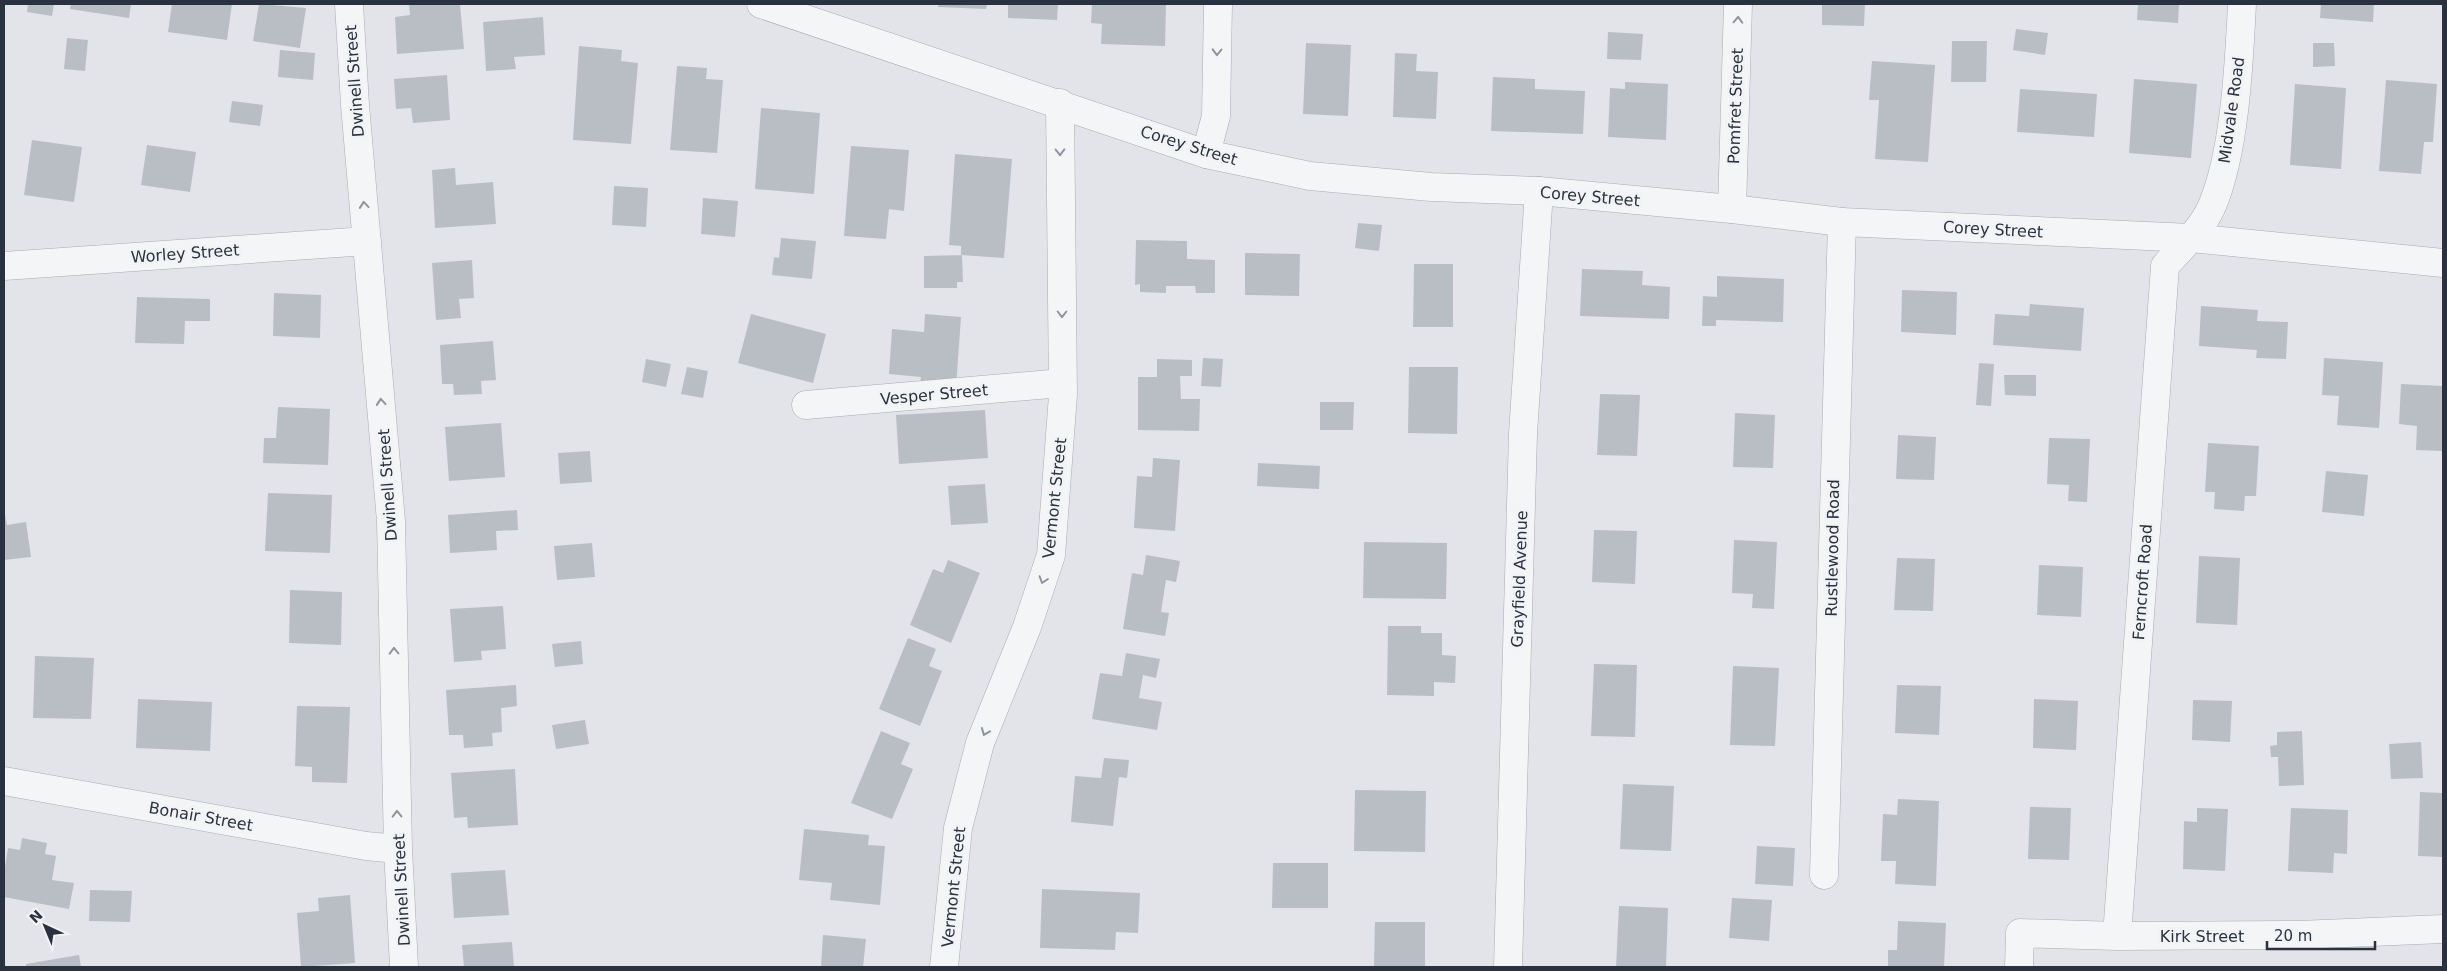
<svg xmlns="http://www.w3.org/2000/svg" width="2447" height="971" font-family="'DejaVu Sans',sans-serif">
<rect width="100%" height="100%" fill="#e2e4e9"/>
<path fill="#b9bec5" d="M28,4H54L52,16L27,12Z
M71,4H131L129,18L70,9Z
M172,4H232L227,40L168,32Z
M259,4L306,8L300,48L253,41Z
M409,4H460L464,49L397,54L395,17L410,15Z
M939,4H987L986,9L938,7Z
M1008,4H1058L1057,20L1008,18Z
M1092,4H1166L1165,46L1101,44L1102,24L1091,23Z
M1822,4H1865L1864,26L1822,25Z
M2138,4H2179L2178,23L2137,20Z
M2321,4H2374L2373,22L2320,18Z
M543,17L545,55L514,57L516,69L486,71L483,22Z
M2016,29L2048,33L2045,55L2013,50Z
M1608,32L1643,34L1641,60L1607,59Z
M67,38L88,40L85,71L64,69Z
M1952,41H1987L1986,82H1951Z
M1306,43L1351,45L1348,116L1303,114Z
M2313,43H2334L2335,66L2313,67Z
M579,46L622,50L621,61L638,63L631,144L573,140Z
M280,50L315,53L313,80L278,77Z
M1395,53L1417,54L1416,71L1438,72L1436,119L1393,117Z
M1872,61L1935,65L1928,162L1875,159L1879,100H1869Z
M677,66L707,68L706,79L723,80L717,153L670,150Z
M447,75L450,120L413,123L411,108L396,109L394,79Z
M1493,77L1535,79V89L1585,91L1583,134L1491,131Z
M2134,79L2197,84L2191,158L2129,153Z
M2386,80L2437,84L2433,142H2424L2421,174L2379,171Z
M1625,82L1668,84L1666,140L1608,137L1610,88L1625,89Z
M2295,84L2346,88L2341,169L2290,165Z
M2020,89L2097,94L2094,137L2017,132Z
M232,101L263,105L260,126L229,122Z
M761,108L820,113L814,194L755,189Z
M32,140L82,147L74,202L24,195Z
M147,145L196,152L190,192L141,185Z
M851,146L909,150L904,211L889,209L886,239L844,236Z
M955,154L1012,159L1004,258L961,255V246L949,245Z
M455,168L456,185L493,182L496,224L435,228L432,170Z
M614,186L648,188L646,227L612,225Z
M703,198L738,201L735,237L701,234Z
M1358,223L1382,225L1379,251L1355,248Z
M781,238L816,241L812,279L772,275L774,257L779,258Z
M1136,240L1187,241V259L1215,260V293H1196L1195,286H1166V293L1140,292V284L1135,285Z
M1245,253L1300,254L1299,296L1245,295Z
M962,255L963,282H957V288H924V256Z
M472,260L474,298L459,299L461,318L436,320L432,263Z
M1414,264H1453V327H1413Z
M1582,269L1643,271L1642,285L1670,287L1669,319L1580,316Z
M1717,276L1784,279L1783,322L1716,320V326H1702L1703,296L1717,297Z
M1902,290L1957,292L1956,335L1901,332Z
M274,293L321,295L320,338L273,336Z
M137,297L210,299V321H185L184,344L135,343Z
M2030,304L2084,308L2081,351L1993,345L1995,314L2029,316Z
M2201,306L2258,310L2257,321L2288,322L2286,359L2256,358L2257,350L2199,346Z
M751,314L826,334L813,383L738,363Z
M925,314L961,317L956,387L920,384L921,377L889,374L892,329L924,332Z
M493,341L496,380L481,381L482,394L454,395L453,384H442L440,345Z
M1203,358L1223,359L1221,387L1201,386Z
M2324,358L2383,362L2379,428L2337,425L2339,396L2322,395Z
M646,359L671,364L666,387L642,382Z
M1157,359L1192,360V376H1180L1181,399H1200L1199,431L1138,430V377H1157Z
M1979,363L1994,364L1991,406L1976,405Z
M687,367L708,371L703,398L681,394Z
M1409,367H1458L1457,434L1408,433Z
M2004,375H2036V396L2005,395Z
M2401,384L2443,386V451L2416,450L2417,426L2399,424Z
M1600,394L1640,395L1637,456L1597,455Z
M1320,402H1354L1353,430H1320Z
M278,407L330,409L328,465L263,463L264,438H276Z
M985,410L988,458L899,464L896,415Z
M1735,413L1775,415L1773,468L1733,467Z
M501,423L505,477L449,481L445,427Z
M1898,435L1936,437L1934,480L1896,479Z
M2049,438L2090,439L2087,502L2068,501L2069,485L2047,484Z
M2208,443L2259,446L2256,496H2245L2244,511L2214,509L2215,492H2205Z
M590,451L592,482L560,484L558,453Z
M1153,458L1180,460L1175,531L1134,528L1137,476L1152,477Z
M1258,463L1320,466L1319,489L1257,486Z
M2326,471L2368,475L2364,516L2322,512Z
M985,484L988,523L951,525L948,486Z
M268,493L332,495L330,553L265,551Z
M4,509L7,525L26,522L31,557L4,560Z
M517,510L518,530L496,531L497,550L450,553L448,515Z
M1594,530L1637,531L1635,584L1592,582Z
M1734,540L1777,542L1774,609L1752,608L1753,594L1732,593Z
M1364,542L1447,543L1446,599L1363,598Z
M592,543L595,577L557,580L554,546Z
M1146,555L1180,561L1176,582L1166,580L1161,612L1169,613L1165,636L1123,629L1132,573L1143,575Z
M2199,556L2240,558L2237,625L2196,623Z
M1897,558L1935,559L1933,611L1894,610Z
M948,560L980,573L951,643L910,625L933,569L943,573Z
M2039,565L2083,567L2081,617L2037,615Z
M290,590L342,592L341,645L289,643Z
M503,606L506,649L481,651L482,660L454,662L450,609Z
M1388,626H1421V633H1442V655L1456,656L1455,683L1434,682V696L1387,695Z
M908,638L936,649L929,666L942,671L920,726L879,709Z
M581,641L583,664L555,667L552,644Z
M1126,653L1160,659L1156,678L1143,675L1139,698L1162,702L1157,730L1092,719L1100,673L1122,676Z
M35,656L94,658L91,719L33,718Z
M1594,664L1637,665L1635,737L1591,736Z
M1733,666L1779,668L1775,746L1730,745Z
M516,685L517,706L501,708L502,732L492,733L493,746L464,748L463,735H449L446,690Z
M1897,685L1941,686L1939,735L1895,733Z
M138,699L212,702L210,751L136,748Z
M2034,699L2078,701L2076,750L2033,748Z
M2193,700L2232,701L2230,742L2192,740Z
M297,706L350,707L347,783L312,782V767L295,766Z
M585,720L589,744L556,749L552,725Z
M881,731L910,743L901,764L913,769L892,819L851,803Z
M2302,731L2304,785L2279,786L2278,757H2271L2270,746L2277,745V732Z
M2421,742L2423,778L2391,779L2389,744Z
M1104,758L1129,760L1127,778L1119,777L1113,826L1071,822L1075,776L1101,778Z
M515,769L518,825L468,828L467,817L454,818L451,773Z
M1623,784L1674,786L1671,851L1620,849Z
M1355,790L1426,791L1425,852L1354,851Z
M2420,792L2443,793V857L2418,856Z
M1898,799L1939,801L1936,886L1895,884L1896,861H1881L1883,814L1897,815Z
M2030,807L2071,808L2069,860L2028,859Z
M2197,808L2228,809L2225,871L2183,869L2184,821L2197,822Z
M2291,808L2348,810L2347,854L2334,853L2333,873L2288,871Z
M804,829L869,835L868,845L885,846L880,905L830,900L832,883L799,880Z
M22,838L47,843L45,854L56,856L52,880L74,883L69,909L4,897V873L8,848L20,850Z
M1757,846L1795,848L1793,886L1755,884Z
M1273,863H1328V908H1272Z
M505,870L509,915L454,918L451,873Z
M1042,889L1140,893L1138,933L1116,932L1115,950L1040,948Z
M90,890L132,891L130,922L89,921Z
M350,895L355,963L301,967L297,913L319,911L318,898Z
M1732,898L1772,900L1769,941L1729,938Z
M1619,906L1668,908L1666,967H1616Z
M1898,921L1946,923L1944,967H1888V950H1897Z
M1375,922H1425V967H1374Z
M823,935L866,939L863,967H821Z
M512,942L514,967H464L462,945Z
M79,955L81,967H26V964Z"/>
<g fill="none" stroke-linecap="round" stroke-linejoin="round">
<defs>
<path id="minor" d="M349,4L355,105L391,521L398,849L404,967
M1206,154L1216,116L1218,4
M1732,209L1738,4
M4,266L367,241
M806,405L1062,383
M4,781L366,846L398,849
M1824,875L1842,222
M2117,936L2165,266C2181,248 2202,229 2212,206C2235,152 2239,63 2242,4
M944,967L958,828L980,743L1027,627L1051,555L1063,395L1060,103
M1508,967L1523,434L1539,191
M2019,967L2020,933L2117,936L2299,935L2443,929"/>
<path id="tertiary" d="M761,4L1206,154L1310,176L1431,187L1539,191L1732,209L1842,222L2191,238L2443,263"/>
</defs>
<use href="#minor" stroke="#a7abb3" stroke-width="29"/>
<use href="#tertiary" stroke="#a7abb3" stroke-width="29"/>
<use href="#minor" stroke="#f4f5f7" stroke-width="28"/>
<use href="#tertiary" stroke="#f4f5f7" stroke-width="28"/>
</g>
<defs><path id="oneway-chevron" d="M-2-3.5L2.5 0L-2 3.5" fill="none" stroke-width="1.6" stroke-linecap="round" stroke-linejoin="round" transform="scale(1.25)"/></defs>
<g stroke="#90949b">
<use href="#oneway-chevron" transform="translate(1738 20) rotate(-88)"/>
<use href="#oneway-chevron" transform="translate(1217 52) rotate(91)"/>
<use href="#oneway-chevron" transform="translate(1060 152) rotate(89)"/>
<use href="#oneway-chevron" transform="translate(364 205) rotate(-95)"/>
<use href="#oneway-chevron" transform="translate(1062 314) rotate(90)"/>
<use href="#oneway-chevron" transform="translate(381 402) rotate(-95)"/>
<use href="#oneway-chevron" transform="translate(1043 580) rotate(108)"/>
<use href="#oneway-chevron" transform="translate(394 651) rotate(-91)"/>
<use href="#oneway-chevron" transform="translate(985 732) rotate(112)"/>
<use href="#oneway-chevron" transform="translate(397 814) rotate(-91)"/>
</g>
<g text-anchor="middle" stroke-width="5" stroke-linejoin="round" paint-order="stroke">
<g font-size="16" fill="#2b323f" stroke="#f1f3f6">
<text transform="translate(354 81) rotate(-94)" y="6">Dwinell Street</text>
<text transform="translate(1735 106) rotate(-88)" y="6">Pomfret Street</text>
<text transform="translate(2231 110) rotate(-82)" y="6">Midvale Road</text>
<text transform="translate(1189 145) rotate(17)" y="6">Corey Street</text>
<text transform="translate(1590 196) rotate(5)" y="6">Corey Street</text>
<text transform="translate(1993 229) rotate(3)" y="6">Corey Street</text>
<text transform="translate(185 253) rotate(-4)" y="6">Worley Street</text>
<text transform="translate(934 394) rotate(-5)" y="6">Vesper Street</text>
<text transform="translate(387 485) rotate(-94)" y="6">Dwinell Street</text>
<text transform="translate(1054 498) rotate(-84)" y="6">Vermont Street</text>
<text transform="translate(1832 548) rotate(-89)" y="6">Rustlewood Road</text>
<text transform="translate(1519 579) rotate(-88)" y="6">Grayfield Avenue</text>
<text transform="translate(2142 582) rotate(-86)" y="6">Ferncroft Road</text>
<text transform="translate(201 816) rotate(10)" y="6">Bonair Street</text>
<text transform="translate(953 887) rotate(-84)" y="6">Vermont Street</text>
<text transform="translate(401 890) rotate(-93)" y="6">Dwinell Street</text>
<text x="2202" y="942">Kirk Street</text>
</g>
</g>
<rect width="2447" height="971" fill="none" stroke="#2b323f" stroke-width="10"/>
<g transform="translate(45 926) rotate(316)" stroke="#f1f3f6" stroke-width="4" paint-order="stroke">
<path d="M0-4L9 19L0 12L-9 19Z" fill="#2b323f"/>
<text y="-8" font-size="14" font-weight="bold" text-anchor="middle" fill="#2b323f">N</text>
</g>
<path d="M2267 941v8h108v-8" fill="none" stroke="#2b323f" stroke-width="2.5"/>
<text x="2274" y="941" font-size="15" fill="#2b323f" stroke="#f1f3f6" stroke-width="4" paint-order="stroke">20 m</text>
</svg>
